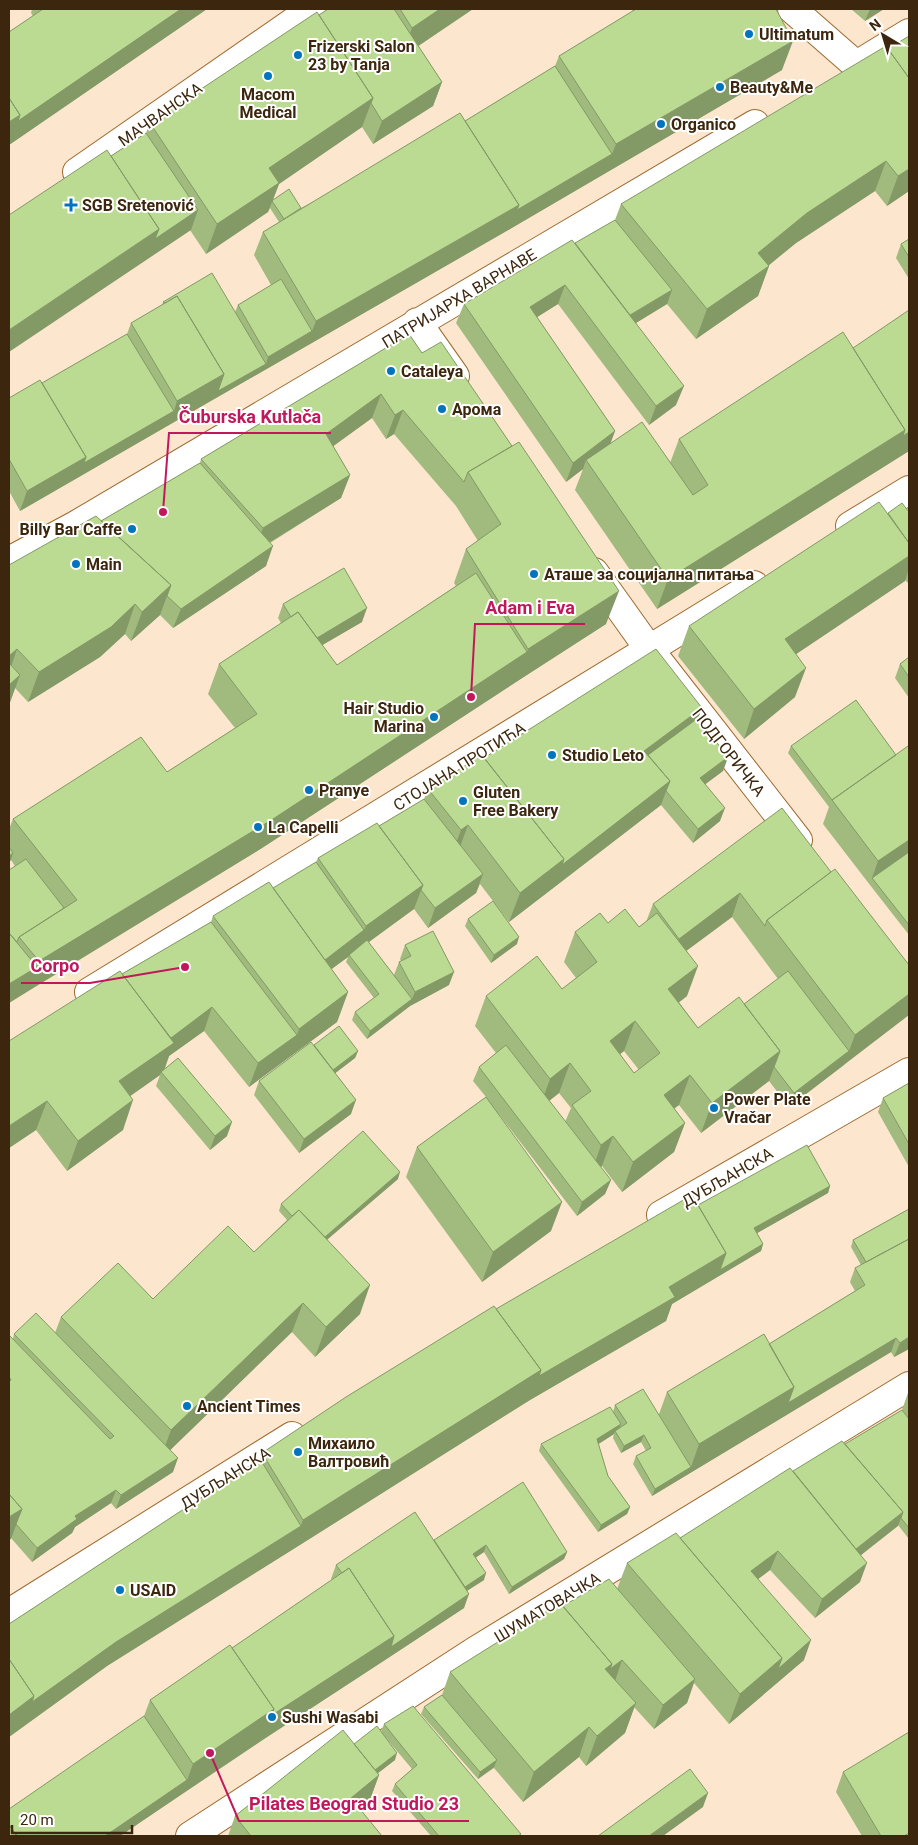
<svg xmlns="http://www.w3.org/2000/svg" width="918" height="1845" font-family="Roboto,sans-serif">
<rect width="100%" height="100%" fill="#fde6ce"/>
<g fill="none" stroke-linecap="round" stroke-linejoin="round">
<defs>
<path id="minor" d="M792,9L856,65
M855,66L909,33
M77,172L312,9
M417,322L455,376
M850,526L909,490
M9,561L76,525L755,124
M594,572L649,649L798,840
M89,992L754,585
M661,1215L909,1072
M9,1613L292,1436
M190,1836L475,1651L909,1386"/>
</defs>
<use href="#minor" stroke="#9d692d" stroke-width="30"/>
<use href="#minor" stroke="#fff" stroke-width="28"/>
</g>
<path fill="#a1bb7e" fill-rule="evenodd" d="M32,9H207L9,145V32L33,16L31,13Z
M328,9H473L418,46L442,82L433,106L373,144L362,127L279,184L273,200L301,208L465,121L555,66L559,56L633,11L631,9H776L782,70L510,229L169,425L20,511L9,491V398L42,383L127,334L131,323L162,305L163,302L235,312L238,305L271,285L254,255L263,232L279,222L270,208L268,212L206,254L190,230L111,156L146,133L150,123Z
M851,9H884L865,21Z
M909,36V191L887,206L875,191L796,243L768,265L769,266L758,296L696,339L667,304L636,323L676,405L649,425L558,304L537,317L615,431L610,444L670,463L679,439L909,451L657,609L575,490L583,469L566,482L456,323L464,304L575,243L615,220L621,204L888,49Z
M909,239V279L896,258L901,244Z
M409,334L606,624L516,682L262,848L9,1003L15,866L11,860L9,862V829L13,819L167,772L235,728L208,694L219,664L281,623L278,618L283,604L362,622L322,645L337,665L456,586L454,583L466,549L478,541L456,506L394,434L386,439L372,418L333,446L350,475L341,498L270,543L266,566L173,628L160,615L131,641L125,634L100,657L28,702L15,688L9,705V565L101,521L200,463L201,459Z
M909,512V584L905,580V581L796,654L795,697L744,739L678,656L689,626L888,513Z
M909,657V698L895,678L900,664Z
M702,708L698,718L728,757L723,771L705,784L720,821L693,843L661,805L509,922L480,884L476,893L428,928L414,909L368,942L394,975L399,962L401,961L400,959L405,945L449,985L410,1006L367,1039L352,1020L355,1012L374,998L346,962L348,957L331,969L348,992L337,1022L249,1087L204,1031L169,1056L165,1069L227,1136L210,1150L156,1086L160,1075L130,1096L123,1130L67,1171L36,1130L9,1148L122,974L211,922L213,916L273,888L316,862L318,858L379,826L424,799L428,789L484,758Z
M791,746L896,755L909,748V935L870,885L823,824L829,807L788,753Z
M831,872L909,965L844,1065L789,1107L769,1081L701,1133L679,1105L674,1108L685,1123L674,1152L622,1192L602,1166L600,1167L611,1180L605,1194L577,1216L498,1113L551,1231L482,1282L406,1177L417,1147L486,1097L473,1081L479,1067L496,1053L475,1026L486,996L562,989L576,978L564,962L575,932L608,923L639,927L646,922L653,904ZM732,917L778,979L744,1004L698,1028L679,1002L687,996L686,951ZM624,1051L639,1070L634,1073L620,1054ZM559,1093L571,1108L565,1122L549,1101Z
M468,919L517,944L491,963L465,926Z
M314,1045L358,1051L355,1058L335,1073L351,1114L299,1153L254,1095L259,1081Z
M909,1083V1167L878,1112L883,1098Z
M398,1179L327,1239L360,1314L315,1357L292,1332L170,1450L173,1472L116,1509L111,1503L75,1527L72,1533L32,1562L11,1538L9,1540V1335L13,1339L14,1334L55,1333L61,1317L153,1299L254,1252L287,1220L279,1211L281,1204Z
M830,1186L828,1193L757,1233L763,1244L761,1251L672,1304L666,1321L530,1400L107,1666L9,1737V1624L260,1459L262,1453L496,1309L698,1205Z
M909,1209V1349L894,1357L891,1352L652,1496L633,1464L636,1456L646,1451L641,1442L621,1453L613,1438L614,1434L598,1444L608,1476L630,1507L627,1514L598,1532L539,1451L541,1444L613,1412L615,1405L659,1414L667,1392L769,1344L855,1291L850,1282L855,1268L861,1265L851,1247L853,1240Z
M909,1390V1539L898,1525L861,1555L860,1582L815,1618L770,1570L758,1579L804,1660L729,1724L694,1683L687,1703L654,1729L634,1707L625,1733L586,1766L579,1757L523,1802L494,1768L478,1779L421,1714L424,1707L442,1695L450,1672L563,1606L617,1589L627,1563L680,1538L793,1471L845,1444L902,1410Z
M434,1540L567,1552L564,1559L509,1594L484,1552L476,1557L484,1580L467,1591L464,1608L385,1660L264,1739L120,1836L144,1716L150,1700L232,1648L332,1580L331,1579L336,1565Z
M384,1724L521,1834L520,1836H431L392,1791L395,1784L412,1769L381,1732Z
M354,1744L395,1760L378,1773L379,1775L368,1805L361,1811L382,1836H228L235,1816Z
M843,1772L909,1836H862L836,1792Z"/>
<path fill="#839966" d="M181,9H207L9,145V122Z
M440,9H473L402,57L412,28Z
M870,9H884L865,21Z
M793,41L782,70L510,229L169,425L20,511L27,491L86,457L174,411L177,401L224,374L266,364L268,357L312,331L316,321L519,205L612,154L616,144Z
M442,82L433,106L373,144L382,121Z
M373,98L362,127L279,184L268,212L206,254L217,224L269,168Z
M886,161L875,191L796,243L757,275L769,266L758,296L696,339L707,309L758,253L807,213Z
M909,169V191L887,206L898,176Z
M198,210L191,230L9,352V330L159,229Z
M565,285L558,304L523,326L530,307Z
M672,290L667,304L621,332L626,318Z
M684,386L676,405L649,425L656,406Z
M381,394L372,418L317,458L326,434Z
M403,410L394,434L386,439L395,415Z
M905,430L909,432V451L657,609L668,579Z
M615,431L608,450L586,460L583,469L566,482L573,463Z
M350,475L341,498L254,552L263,528Z
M273,546L266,566L173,628L181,609Z
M909,556V569L905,581L774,669L785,639Z
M171,585L160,615L131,641L142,612Z
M619,591L606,624L516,682L262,848L28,991L39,961L527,652L528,649Z
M135,604L125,634L100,657L28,702L39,672Z
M367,608L362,622L302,657L307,643Z
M17,649L9,673V656Z
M806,668L795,697L744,739L754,709Z
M20,675L9,705V685Z
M702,708L693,732L646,767L644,751Z
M728,757L723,771L695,792L700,778Z
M670,781L661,805L509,922L520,893L564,859Z
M725,808L720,821L693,843L698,829Z
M468,825L457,855L450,860L461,830Z
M909,840V858L872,878L878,861Z
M13,853L11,860L9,862V856Z
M483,874L476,893L428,928L435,908Z
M423,885L414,909L350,956L349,955L348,957L310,985L317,966L364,930L366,926Z
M740,893L732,917L670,963L679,939Z
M519,937L517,944L491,963L494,955Z
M698,966L687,996L658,1019L668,989Z
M37,967L28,991L9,1003V984Z
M454,972L449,985L410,1006L367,1039L370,1031L412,999L415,992Z
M348,992L337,1022L249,1087L258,1063L297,1035L299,1029Z
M909,994V1015L789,1107L794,1093L849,1051L855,1035Z
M212,1007L204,1031L169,1056L163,1072H161L160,1075L109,1111L119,1081L167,1041Z
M635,1021L624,1051L599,1071L610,1041Z
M358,1051L355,1058L325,1081L328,1073Z
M780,1051L769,1081L701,1133L712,1103Z
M570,1063L559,1093L539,1109L550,1079Z
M690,1075L679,1105L653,1125L664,1095Z
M133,1100L123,1130L67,1171L78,1141Z
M356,1100L351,1114L299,1153L304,1139Z
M47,1101L36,1130L9,1148V1126Z
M232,1122L227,1136L210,1150L215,1136Z
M685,1123L674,1152L622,1192L633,1162Z
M613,1136L602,1166L591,1174L601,1145Z
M400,1172L398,1179L314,1251L317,1244Z
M611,1180L605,1194L577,1216L582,1202Z
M830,1186L828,1193L752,1236L754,1228Z
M562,1202L551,1231L482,1282L493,1252Z
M763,1244L761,1251L672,1304L666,1321L530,1400L292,1550L303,1520L669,1287L726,1253Z
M370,1285L360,1314L315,1357L326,1327Z
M303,1303L292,1332L160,1460L171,1430Z
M909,1337V1349L894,1357L900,1343Z
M896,1338L891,1352L652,1496L655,1489L691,1467L699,1444L794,1387Z
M621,1424L618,1431H615L614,1434L594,1447L597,1439Z
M644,1435L641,1442L621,1453L624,1446Z
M178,1458L173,1472L116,1509L121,1495Z
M116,1490L111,1503L75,1527L72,1533L32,1562L37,1548L75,1516Z
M630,1507L627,1514L598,1532L601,1525Z
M22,1509L11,1539L9,1540V1517Z
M903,1512L898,1526L847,1566L852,1552Z
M301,1526L292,1550L107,1666L9,1737V1715L34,1696L116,1642Z
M486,1545L484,1552L471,1561L473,1554Z
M778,1551L770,1570L744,1590L751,1571Z
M567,1552L564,1559L509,1594L512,1587Z
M867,1563L860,1582L815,1618L822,1599Z
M486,1573L484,1580L457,1597L460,1590Z
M469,1594L464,1608L385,1660L264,1739L182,1794L193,1764L274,1709L394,1636Z
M811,1640L804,1660L729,1724L740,1694L782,1658Z
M622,1660L614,1684L601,1693L610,1669Z
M612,1664L601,1693L605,1669Z
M695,1679L687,1703L654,1729L663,1705Z
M636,1703L625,1733L586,1766L597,1736Z
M589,1727L579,1757L523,1802L534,1772Z
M397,1753L395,1760L356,1790L359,1783Z
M497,1760L494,1767L478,1779L480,1772Z
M379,1775L368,1805L340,1828L351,1798Z
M187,1780L182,1794L120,1836H105Z
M708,1793L703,1807L663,1836H649Z"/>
<path fill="#bbda92" stroke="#839966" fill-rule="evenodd" d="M43,9H181L18,121L20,115L9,98V32Z
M328,9H394L442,82L382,121L371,103L373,98L319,15Z
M400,9H440L412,28Z
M636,9H776L793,41L616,144L559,56Z
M317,12L373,98L269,168L279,183L217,224L150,123Z
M909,36V78L888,49Z
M886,46L909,78V169L898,176L886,161L807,213L758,253L769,266L707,309L621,204Z
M555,66L612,154L517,210L519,205L465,121Z
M9,98L20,115L9,122Z
M460,113L519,205L316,321L263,232Z
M146,133L198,210L155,239L159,229L111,156Z
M107,150L159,229L9,330V215Z
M289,189L301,208L284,219L272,201L273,200Z
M615,220L672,290L630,315L575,243Z
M909,239V257L901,244Z
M572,240L684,386L656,406L565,285L530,307L615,431L573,463L464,304Z
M212,273L266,364L218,391L224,374L177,296L165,303L163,302Z
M281,279L312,331L268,357L238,305Z
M177,296L224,374L177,401L131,323Z
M909,310V432L903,436L905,430L853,348Z
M843,332L905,430L668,579L586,460L642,422L693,495L708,485L679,439Z
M127,334L174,411L84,463L86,457L42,383Z
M409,334L422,353L441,342L512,446L468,472L464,482L403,410L395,415L381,394L326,434L350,475L263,528L201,459Z
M40,380L86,457L27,491L9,459V398Z
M519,442L619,591L528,649L466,549L501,524L468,472Z
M200,463L273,546L181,609L167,596L171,585L101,521Z
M879,502L909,543V556L785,639L806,668L754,709L689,626Z
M902,503L909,512V543L888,513Z
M96,516L171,585L142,612L135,604L111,627L39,672L17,649L9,656V565Z
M344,568L367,608L317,638L298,612L291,617L283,604Z
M476,573L527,652L273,819L39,961L19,937L77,900L13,819L141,737L167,772L257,714L219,664L298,612L337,665Z
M656,649L702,708L644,751L670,781L562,865L564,859L484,758Z
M909,657V677L900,664Z
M9,663L20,675L9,685Z
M856,700L896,755L832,800L791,746Z
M698,718L728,757L700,778L725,808L698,829L666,791L670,781L648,755Z
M908,746L909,748V840L878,861L832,800Z
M482,755L564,859L520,893L468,825L461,830L428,789Z
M424,799L483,874L435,908L421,890L423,885L379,826Z
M782,808L831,872L767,920L765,926L740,893L679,939L653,904Z
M377,823L423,885L366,926L318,858Z
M9,847L13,853L9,856Z
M909,852V925L872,878Z
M26,859L64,908L19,937L17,942L9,933V870Z
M316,862L364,930L325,960L273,888Z
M835,869L909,965V994L855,1035L767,920Z
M269,882L348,992L299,1029L213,916Z
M493,901L519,937L494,955L468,919Z
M625,909L639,927L657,913L698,966L668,989L698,1028L739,997L780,1051L712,1103L690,1075L664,1095L685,1123L633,1162L613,1136L601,1145L572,1105L591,1091L570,1063L550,1079L486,996L537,956L562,989L597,962L575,932L600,913L608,923ZM635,1021L660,1053L634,1073L610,1041Z
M211,922L297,1035L258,1063L212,1007L171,1038L122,974Z
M433,931L454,972L415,992L399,962L411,956L405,945Z
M9,933L37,967L9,984Z
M367,940L412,999L370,1031L355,1012L379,994L349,955Z
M120,971L174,1043L119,1081L133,1100L78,1141L47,1101L9,1126V1041Z
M788,971L849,1051L794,1093L774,1067L780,1051L744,1004Z
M339,1026L358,1051L333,1070L314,1045Z
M311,1042L356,1100L304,1139L259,1081Z
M506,1045L611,1180L582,1202L479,1067Z
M178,1058L232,1122L215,1136L161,1072Z
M909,1083V1144L883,1098Z
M486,1097L562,1202L493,1252L417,1147Z
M363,1131L400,1172L325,1237L299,1210L292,1216L281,1204Z
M807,1145L830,1186L754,1228L763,1244L720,1270L726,1253L698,1205Z
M692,1195L726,1253L669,1287L675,1297L539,1376L541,1370L496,1309Z
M909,1209V1239L866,1262L853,1240Z
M299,1210L370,1285L326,1327L303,1303L171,1430L61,1317L118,1263L153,1299L228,1226L254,1252Z
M909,1239V1337L900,1343L896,1338L788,1403L794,1387L769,1344L865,1285L855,1268Z
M494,1306L541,1370L303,1520L262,1453L346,1397Z
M36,1313L178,1458L121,1495L116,1490L75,1516L77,1519L37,1548L16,1524L22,1509L9,1494V1382L11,1380L9,1377V1335L110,1439L114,1436L14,1334Z
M764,1334L794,1387L699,1444L667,1392Z
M643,1389L691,1467L655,1489L636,1456L651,1448L644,1435L624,1446L615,1431L627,1423L615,1405Z
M610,1407L621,1424L597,1439L608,1476L630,1507L601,1525L541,1444Z
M902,1410L909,1419V1528L901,1518L903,1512L845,1444Z
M842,1441L903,1512L856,1549L793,1471Z
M260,1459L301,1526L116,1642L32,1702L34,1696L9,1659V1624Z
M790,1468L867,1563L822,1599L778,1551L751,1571L811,1640L778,1669L782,1658L680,1538Z
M523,1482L567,1552L512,1587L486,1545L473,1554L486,1573L465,1587L434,1540Z
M9,1494L22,1509L9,1517Z
M415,1512L469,1594L391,1647L394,1636L349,1568L342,1573L336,1565Z
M676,1533L782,1658L740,1694L627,1563Z
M349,1568L394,1636L272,1715L274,1709L232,1648Z
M609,1579L695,1679L663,1705L622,1660L610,1669L612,1664L563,1606Z
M560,1603L612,1664L605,1669L636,1703L597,1736L589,1727L534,1772L450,1672Z
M230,1645L274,1709L193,1764L150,1700Z
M9,1659L34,1696L9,1715Z
M442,1695L497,1760L480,1772L424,1707Z
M413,1706L521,1834L518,1836H439L395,1784L417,1765L384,1724Z
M144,1716L187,1780L105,1836H17L9,1825V1809Z
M377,1726L397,1753L375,1770L354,1744Z
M343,1730L379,1775L351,1798L382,1836H251L235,1816Z
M909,1732V1833L904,1836H881L843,1772Z
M690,1769L708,1793L649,1836H598Z
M9,1825L17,1836H9Z"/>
<g fill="#0074be" stroke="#fff" stroke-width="2">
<circle cx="749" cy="34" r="5"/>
<circle cx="298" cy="55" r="5"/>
<circle cx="268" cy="76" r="5"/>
<circle cx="720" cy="87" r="5"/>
<circle cx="661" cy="124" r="5"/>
<path d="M68.5 197.5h5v5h5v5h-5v5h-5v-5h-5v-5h5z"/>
<circle cx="391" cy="371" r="5"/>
<circle cx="442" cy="409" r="5"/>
<circle cx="132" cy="529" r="5"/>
<circle cx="76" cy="564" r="5"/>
<circle cx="534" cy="574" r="5"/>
<circle cx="434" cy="717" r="5"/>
<circle cx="552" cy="755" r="5"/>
<circle cx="309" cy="790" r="5"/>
<circle cx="463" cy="801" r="5"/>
<circle cx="258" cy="827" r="5"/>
<circle cx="714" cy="1108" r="5"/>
<circle cx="187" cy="1406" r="5"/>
<circle cx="298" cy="1452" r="5"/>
<circle cx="120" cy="1590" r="5"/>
<circle cx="272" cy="1717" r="5"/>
</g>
<g text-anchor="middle" stroke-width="4" stroke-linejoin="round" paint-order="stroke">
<g font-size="16" font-weight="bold" fill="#3c260d" stroke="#fff" text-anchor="start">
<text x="759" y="40">Ultimatum</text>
<text x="308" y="52">Frizerski Salon<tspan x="308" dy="18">23 by Tanja</tspan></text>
<text x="730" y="93">Beauty&amp;Me</text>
<text x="268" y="100" text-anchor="middle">Macom<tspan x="268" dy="18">Medical</tspan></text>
<text x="671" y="130">Organico</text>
<text x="82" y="211">SGB Sretenović</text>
<text x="401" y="377">Cataleya</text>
<text x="452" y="415">Арома</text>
<text x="122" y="535" text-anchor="end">Billy Bar Caffe</text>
<text x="86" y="570">Main</text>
<text x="544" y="580">Аташе за социјална питања</text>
<text x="424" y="714" text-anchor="end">Hair Studio<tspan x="424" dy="18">Marina</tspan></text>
<text x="562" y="761">Studio Leto</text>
<text x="319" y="796">Pranye</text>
<text x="473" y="798">Gluten<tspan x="473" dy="18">Free Bakery</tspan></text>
<text x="268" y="833">La Capelli</text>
<text x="724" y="1105">Power Plate<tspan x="724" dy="18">Vračar</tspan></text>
<text x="197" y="1412">Ancient Times</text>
<text x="308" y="1449">Михаило<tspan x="308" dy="18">Валтровић</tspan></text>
<text x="130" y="1596">USAID</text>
<text x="282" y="1723">Sushi Wasabi</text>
</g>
<g font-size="16" fill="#3c260d" stroke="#fff">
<text transform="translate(160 114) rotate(-35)" y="6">МАЧВАНСКА</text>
<text transform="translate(459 298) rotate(-31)" y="6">ПАТРИЈАРХА ВАРНАВЕ</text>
<text transform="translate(729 752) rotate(52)" y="6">ПОДГОРИЧКА</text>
<text transform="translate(459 766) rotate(-32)" y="6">СТОЈАНА ПРОТИЋА</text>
<text transform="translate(727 1177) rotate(-30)" y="6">ДУБЉАНСКА</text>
<text transform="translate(225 1478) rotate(-32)" y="6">ДУБЉАНСКА</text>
<text transform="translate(547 1607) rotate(-31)" y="6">ШУМАТОВАЧКА</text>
</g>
</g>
<path fill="none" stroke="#c2185b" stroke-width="2" d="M163 512L169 433H331M471 697L475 624H585M185 967L90 983H21M210 1753L239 1821H469"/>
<g fill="#c2185b" stroke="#fff" stroke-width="2">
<circle cx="163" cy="512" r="5"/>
<circle cx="471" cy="697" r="5"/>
<circle cx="185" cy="967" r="5"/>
<circle cx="210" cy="1753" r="5"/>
</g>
<g font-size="18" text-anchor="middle" font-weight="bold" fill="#c2185b" stroke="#fff" stroke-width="4" stroke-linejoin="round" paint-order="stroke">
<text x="250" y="423">Čuburska Kutlača</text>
<text x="530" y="614">Adam i Eva</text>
<text x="55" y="972">Corpo</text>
<text x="354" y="1810">Pilates Beograd Studio 23</text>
</g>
<rect width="918" height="1845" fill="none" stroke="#3c260d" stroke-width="20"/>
<g transform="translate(883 35) rotate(322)" stroke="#ffffff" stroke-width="4" paint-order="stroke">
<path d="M0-4L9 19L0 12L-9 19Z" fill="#3c260d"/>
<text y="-8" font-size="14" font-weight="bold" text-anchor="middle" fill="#3c260d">N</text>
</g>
<path d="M12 1825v8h120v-8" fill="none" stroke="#3c260d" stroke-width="2.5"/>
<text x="20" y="1825" font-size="15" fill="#3c260d" stroke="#ffffff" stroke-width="4" paint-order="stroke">20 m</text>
</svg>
